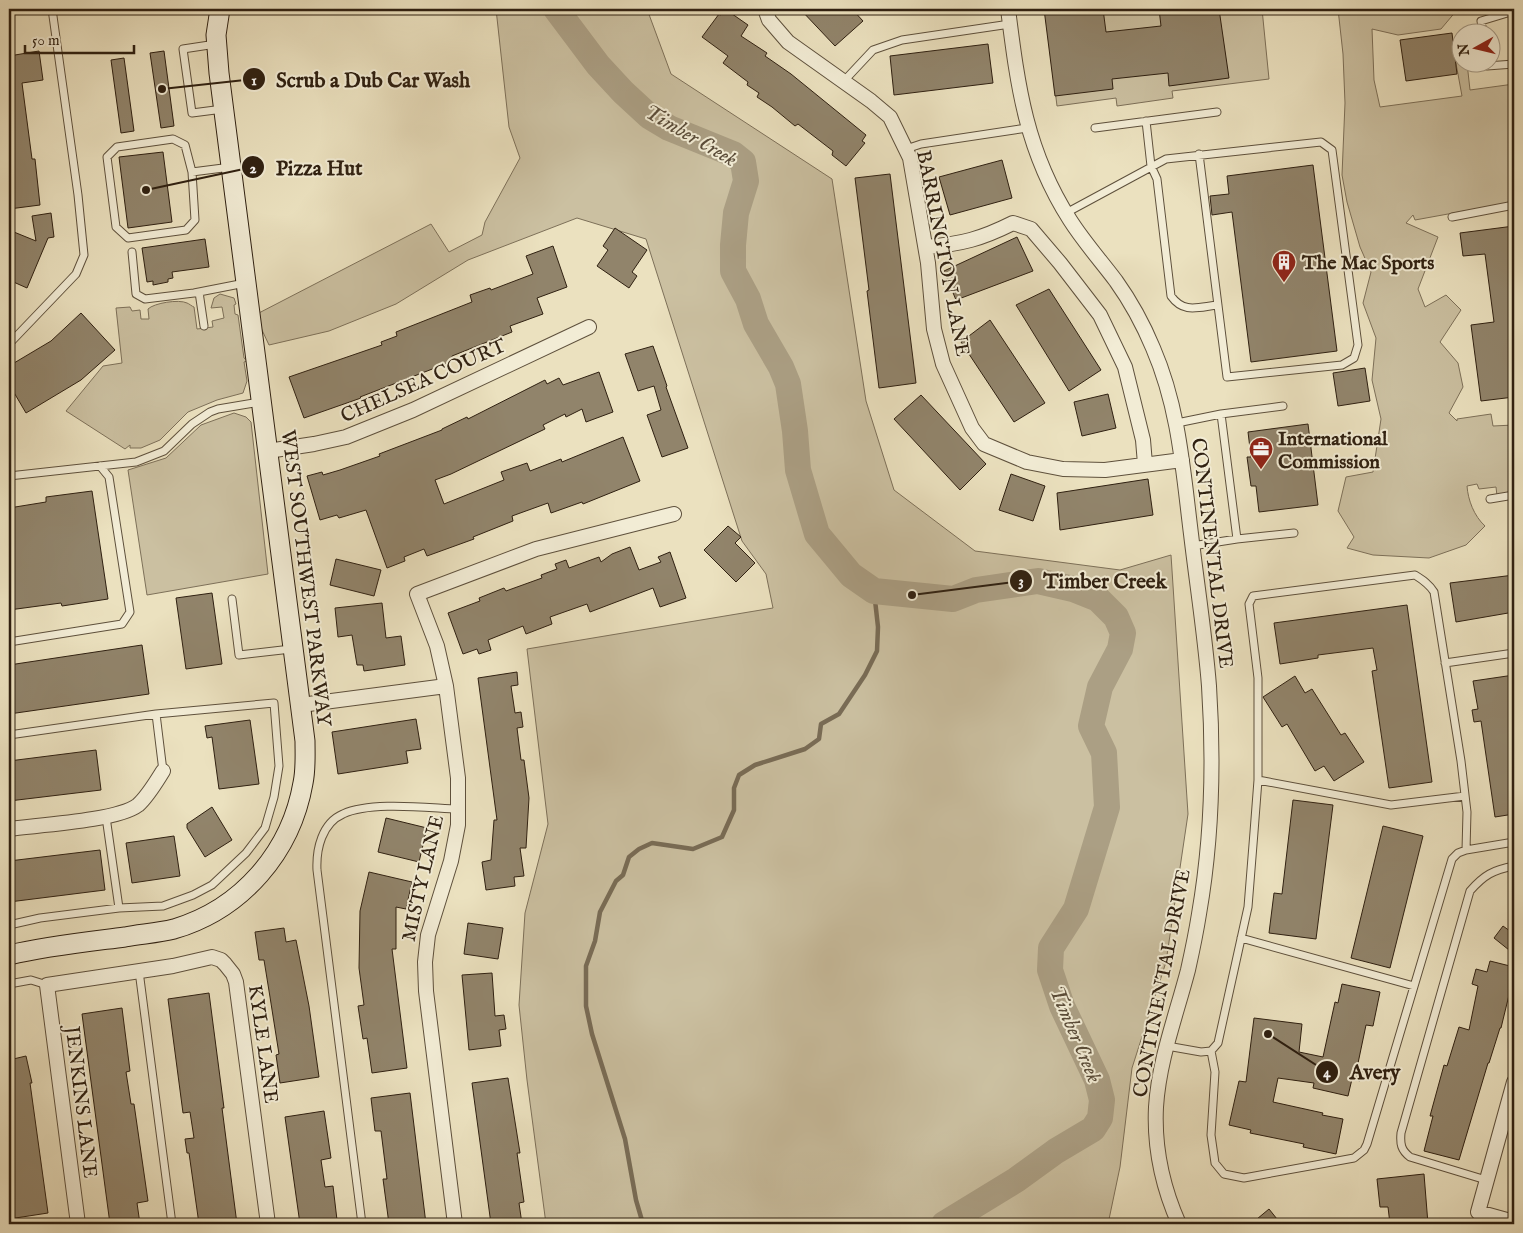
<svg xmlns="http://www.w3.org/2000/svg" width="1523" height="1233" font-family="'IM FELL English',serif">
<rect width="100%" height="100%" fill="#ebe1bf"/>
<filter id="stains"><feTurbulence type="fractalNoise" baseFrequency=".004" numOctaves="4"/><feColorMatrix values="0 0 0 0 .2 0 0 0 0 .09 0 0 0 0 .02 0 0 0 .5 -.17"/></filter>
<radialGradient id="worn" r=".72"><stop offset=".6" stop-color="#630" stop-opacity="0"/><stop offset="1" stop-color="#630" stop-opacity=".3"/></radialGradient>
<path fill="#cbc0a1" stroke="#7d7059" d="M496,9H647L671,74L832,179L866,401L894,490L975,551L1120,570L1171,555L1188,814L1166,962L1132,1068L1120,1167L1108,1224H546L527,1080L519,1005L525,913L548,824L527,649L773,608L766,574L742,541L646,239L577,218L468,260L396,304L329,331L269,345L255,315L431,224L449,252L482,235L485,222L520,158L509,127Z
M1045,9H1262L1269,79L1172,91L1173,98L1117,106L1116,98L1057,106Z
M1338,9L1457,10L1441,29L1398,35L1372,29L1374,80L1380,107L1462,96L1453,47L1460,45V62L1467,63L1470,90L1514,84V202L1415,220L1413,215L1406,223L1438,237L1418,289L1425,307L1446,295L1461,310L1440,342L1458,363L1463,387L1449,413L1457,421V419L1491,414L1493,426L1514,425V493L1497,496L1496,487L1479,489L1477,484L1467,486C1468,500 1474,516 1485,526L1466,545L1429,558L1373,555L1347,548L1354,537L1338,511L1346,477L1373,472L1381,419L1372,380L1376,338L1363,303L1371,272L1360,247L1347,202L1342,175L1345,103L1343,54Z
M220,294L234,298L236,304L234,305L235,314L238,315L244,358L248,361L244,362L247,381L243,393L217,400L188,412L160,440L141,448H130V445L125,449L66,411L103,366L122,363L116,308L130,307L132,311L140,310L141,319H149L148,309C154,303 179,299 187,303C188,303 193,307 194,307L197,329L213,327L212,321L224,318L222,307L211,308L214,298Z
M234,413L246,417L251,422L268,574L147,595L128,470L166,458L201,425Z"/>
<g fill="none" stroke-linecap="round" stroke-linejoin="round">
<path stroke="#796c56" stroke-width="4.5" d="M643,1224L636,1200L625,1139L592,1034L586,1006V966L595,941L600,912L616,881L623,875L629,857L639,849L652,843L693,849L722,837L734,810V788L739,775L755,765L805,749L819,739L821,724L839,714L865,675L877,651L878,627L874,591"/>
<path stroke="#ab9f84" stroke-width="26" d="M556,9L598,65L623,92L649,116L669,128L733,154L743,162L746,181L736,213L733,245V271L748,299L756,324L781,367L788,384L795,431L798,470L817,534L851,575L874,591L953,599L976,590L1038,581L1073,589L1098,599L1116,617L1123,633L1120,649L1100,687L1091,726L1104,753L1107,807L1076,909L1051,948L1050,970L1062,1006L1097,1080L1102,1100L1100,1118L1093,1129L1056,1151L1016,1180L944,1224"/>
</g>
<path fill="#91846b" stroke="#2f2011" d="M725,9L748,25L741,36L767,53L765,56L791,74L866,135L862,141L865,143L846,166L832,155L833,151L798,124L795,126L772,107L757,97L759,93L747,85L748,82L723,63L728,56L702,37L719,14L721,15Z
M800,9H852L863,21L835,46Z
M1044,9H1103L1106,32L1161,26L1159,9H1219L1229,78L1169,86L1168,73L1112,79L1113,89L1055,96Z
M1452,33L1457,74L1406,81L1400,40Z
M988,44L993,83L894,95L890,56Z
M39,51L43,80L22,83L32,159H35L40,205L9,209V56Z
M164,51L174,126L161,128L150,53Z
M124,58L134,131L121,133L111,60Z
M163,152L172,222L128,228L119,157Z
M1002,160L1012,198L950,215L939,177Z
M1313,165L1337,351L1251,362L1232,212L1212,215L1210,196L1229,194L1227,176Z
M890,174L916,383L879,388L867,291L869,290L855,178Z
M51,213L54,237L48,238L27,288L9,280V230L36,241L32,216Z
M1514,226V304H1512L1514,325V397L1481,401L1471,325L1494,322L1485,254L1463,256L1460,233Z
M615,228L647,250L632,272L637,276L629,288L597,266L608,250L603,246Z
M1017,237L1033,271L956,300L944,271Z
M205,239L209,267L172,272L173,278L168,279V282L153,285V281L147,282L142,248Z
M553,246L567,287L537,298L543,314L510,326L512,332L452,356L453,361L360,397L361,398L304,418L289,377L382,345L381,342L397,336L396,332L472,302L470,295L490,288L491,290L533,274L526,256Z
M1049,289L1101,370L1069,391L1016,305Z
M81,313L115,350L81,380L26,413L9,384V366L51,341Z
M990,320L1045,403L1014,422L961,342Z
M653,346L667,386L666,387L688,448L662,457L647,415L661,410L654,386L638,391L625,354Z
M1365,368L1370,401L1338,406L1333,373Z
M599,372L613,412L586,422L582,409L566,417L565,414L543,425L545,429L451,474L435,480L444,504L504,480L501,472L527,463L530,471L561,459L562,462L623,437L640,481L583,504L582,502L551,513L548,503L512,516L513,521L473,537L474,539L427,556L424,549L404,557L405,561L387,568L366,510L339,518L337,515L320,520L307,476L322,472L323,475L340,470L380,456L379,454L442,430V429L467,417L468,419L545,380L547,384L559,378L563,385Z
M1108,394L1116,428L1082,436L1074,402Z
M921,395L986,464L960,490L894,419Z
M1308,424L1318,505L1259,512L1256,486H1251L1247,457H1251L1248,432Z
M1011,474L1045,486L1033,521L999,510Z
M1148,479L1153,515L1060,530L1057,493Z
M92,491L108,599L62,606L61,603L9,610V508L46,502V497Z
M728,526L741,537L735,543L755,563L736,582L704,550Z
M630,547L639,570L661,562L658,557L670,552L686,598L660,607L653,588L590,612L587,604L550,617L552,624L526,634L523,626L488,640L491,650L479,654L477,649L463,654L448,613L480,601L479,598L504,588L506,591L542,578L541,575L557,569L555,564L566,560L569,568L599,557L601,562L612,554Z
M336,559L381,570L374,596L330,585Z
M1514,575V612L1456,622L1450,583Z
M212,593L222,664L186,669L176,598Z
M382,603L386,638L401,636L405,665L364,671L363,665H357L352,635L338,637L335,608Z
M1407,605L1432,782L1389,788L1372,671L1377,670L1373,648L1318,655V658L1280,664L1274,623Z
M142,645L149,694L9,714V665Z
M517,672L518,685L511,686L515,713L521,712L523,727L517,728L521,760H524L529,798L526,848H520L524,876L514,877L515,886L486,890L482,862L491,860L494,820H497L478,678Z
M1514,675V814L1495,817L1481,721L1474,722L1472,710L1478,709L1473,681Z
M1295,676L1305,693L1312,689L1341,735L1345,733L1364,762L1334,781L1324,766L1315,771L1287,724L1282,727L1263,697Z
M416,719L421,749L406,751L408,763L338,774L332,732Z
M250,720L259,784L219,789L212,737L207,738L205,726Z
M96,750L101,790L9,801V761Z
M1293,800L1333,805L1316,939L1269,933L1274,893L1282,894Z
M212,807L232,840L205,857L187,828V824Z
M386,818L427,828L419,862L378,852Z
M1383,826L1423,836L1390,968L1351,958Z
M174,836L180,876L132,883L126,843Z
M100,850L105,890L9,902V861Z
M369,872L412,882L406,909L396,907V949H392L407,1068L372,1073L367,1038L363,1039L358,1006L364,1005L359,968L360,911Z
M468,923L503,928L498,959L464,954Z
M1503,926L1514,934V954L1494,938Z
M284,928L286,942L296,940L309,1006L319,1077L280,1083L276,1055L279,1054L270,997L264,960H259L255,932Z
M1490,961L1514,967V981L1510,995H1509L1501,1028H1500L1489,1063H1488L1459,1160L1424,1151L1433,1116H1430L1444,1065L1447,1066L1459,1027L1469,1030L1478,986L1472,984L1476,969L1487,972Z
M492,973L495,1016L504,1015L506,1029L499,1030L501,1046L469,1050L462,975Z
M1342,984L1380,992L1373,1026L1366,1025L1357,1068L1363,1069L1360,1081L1352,1079L1348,1096L1313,1088L1314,1083L1278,1078L1273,1102L1323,1113L1322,1115L1343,1119L1336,1154L1303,1147L1304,1144L1250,1133L1251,1130L1229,1125L1239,1081L1246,1082L1254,1018L1302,1024L1299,1052L1323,1057L1335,1002L1338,1003Z
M209,993L224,1108H222L237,1224H199L189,1153H187L185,1139L194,1138L190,1112L183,1113L168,999Z
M122,1008L130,1071L126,1072L131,1104H134L148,1201L137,1203L140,1224H110L82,1014Z
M26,1056L32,1083H30L48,1213L9,1219V1060Z
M508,1078L520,1153H517L524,1202L519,1203L522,1224H491L472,1083Z
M410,1093L426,1224H389L383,1179H387L381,1131H375L371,1098Z
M324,1111L331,1158L321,1160L325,1187L333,1186L337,1220L300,1224L285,1117Z
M1424,1174L1428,1224H1390L1388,1207H1380L1377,1179Z
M1269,1209L1281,1224H1251Z"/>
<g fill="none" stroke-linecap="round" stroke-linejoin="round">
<defs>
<path id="lane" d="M168,9H170
M1483,32L1481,21L1514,11
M216,44L183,49L192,113L223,109
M1487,62V66L1514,64
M843,82L873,50L902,40L1010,24
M1146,121L1151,166L1157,179L1171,296C1184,314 1198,307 1218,305
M1095,128L1217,112
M173,139L185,145L192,172L195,220L186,230L128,238L116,227L107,157L117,147Z
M906,149L921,144L1027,128
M192,172L231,167
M1066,213L1166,159L1321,142L1332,150L1358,345L1354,358L1342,365L1227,377L1199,154
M1452,217L1514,205
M132,252L136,294L145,299L194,293L245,283
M199,292L204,326
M9,344L76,274L84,255L78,195L52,9
M1221,414L1283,406
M1177,423L1221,414L1237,539L1192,546
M9,476L136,462L164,451L192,424L210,412L218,409L260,402
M1490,499L1514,495
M1237,539L1294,533
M232,599L239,655L291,649
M9,642L122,624L130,612L109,477L100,466
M1445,663L1514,653
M9,735L156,714L163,771
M1258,780L1391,805L1465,796
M119,908L163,906L193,895L212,885L246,853L265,828L274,797L279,766L274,703L156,714
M9,925L40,918L119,908L106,817
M1241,938L1414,986
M139,971L172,1224
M9,984L31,980L47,985
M1167,1046L1201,1052L1211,1051L1218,1043L1248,907L1254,832L1258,780V678L1249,604L1253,596L1415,575C1423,580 1429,584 1434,592L1461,761L1467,812L1466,850
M1211,1051L1215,1072L1211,1135L1215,1163L1224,1174L1244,1178L1354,1158L1364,1150L1367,1144L1452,859L1458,853L1466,850L1514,842
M1486,1180L1410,1157C1401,1150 1400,1144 1401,1133L1470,891C1484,875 1493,870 1514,866
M362,1224L317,870C316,849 322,823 343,814C371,801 428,808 458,809"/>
<path id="street" d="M765,9L769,20L788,42L871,101L890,117L910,158L928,263L934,329L943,364L972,428L984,444L1027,462L1063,469L1105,470L1182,460
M1008,9C1018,88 1026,151 1070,220C1084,242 1101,261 1116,281C1131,302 1143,324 1153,348C1179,408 1183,470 1191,534C1197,585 1205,635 1209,686C1214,762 1212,839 1199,914C1196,933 1192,952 1188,970C1176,1016 1159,1060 1156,1107C1154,1147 1163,1188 1179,1224
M926,247C962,244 981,239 1013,223L1031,229L1060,263L1100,315L1125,367L1143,440L1145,464
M268,451L314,444L346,437L413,410L589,327
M446,686L437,646L417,594L536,549L674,514
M301,705L446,686L458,778V825L451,861L428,935L425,962L426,991L455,1224
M9,829C38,825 117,821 138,805C148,796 156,782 163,771
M1514,1082L1478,1212L1514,1222
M78,1224L47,985L173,966L212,957L221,960L225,964L233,974L236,982L268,1224"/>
<path id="secondary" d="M9,955C47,946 86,942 125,937C141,934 158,933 174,929C242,909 291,852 303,783C306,769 305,755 305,741L219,73L216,35L220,9"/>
</defs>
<use href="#lane" stroke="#5e503c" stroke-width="9"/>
<use href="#street" stroke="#5e503c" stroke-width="16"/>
<use href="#secondary" stroke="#2f2011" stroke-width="21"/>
<use href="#lane" stroke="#f2ecd5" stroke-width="7"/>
<use href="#street" stroke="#f2ecd5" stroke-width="14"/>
<use href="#secondary" stroke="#f2ecd5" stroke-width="19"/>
</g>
<defs>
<symbol id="building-pin" viewBox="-11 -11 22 30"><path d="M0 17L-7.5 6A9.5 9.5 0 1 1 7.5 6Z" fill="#8f2418" stroke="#f2ecd5"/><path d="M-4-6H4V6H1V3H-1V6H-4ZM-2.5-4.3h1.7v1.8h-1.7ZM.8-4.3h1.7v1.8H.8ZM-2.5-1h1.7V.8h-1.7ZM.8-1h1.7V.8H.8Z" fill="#fff"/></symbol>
<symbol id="office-pin" viewBox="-11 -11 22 30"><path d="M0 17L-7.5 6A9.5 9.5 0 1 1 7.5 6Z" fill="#8f2418" stroke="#f2ecd5"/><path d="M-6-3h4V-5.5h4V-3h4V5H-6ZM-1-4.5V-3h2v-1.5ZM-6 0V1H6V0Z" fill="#fff"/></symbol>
</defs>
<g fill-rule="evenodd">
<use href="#building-pin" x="1270" y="248" width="28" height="38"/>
<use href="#office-pin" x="1247" y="435" width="28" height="38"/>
</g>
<g text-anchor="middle" stroke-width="4" stroke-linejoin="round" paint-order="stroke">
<g font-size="20" fill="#2f2011" stroke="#f2ecd5">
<text transform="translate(944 253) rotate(79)" y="7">BARRINGTON LANE</text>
<text transform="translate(423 380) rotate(-24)" y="7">CHELSEA COURT</text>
<text transform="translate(1213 553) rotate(83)" y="7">CONTINENTAL DRIVE</text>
<text transform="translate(307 578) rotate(83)" y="7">WEST SOUTHWEST PARKWAY</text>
<text transform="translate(422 878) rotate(-77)" y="7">MISTY LANE</text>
<text transform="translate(1161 983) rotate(-79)" y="7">CONTINENTAL DRIVE</text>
<text transform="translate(264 1044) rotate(82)" y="7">KYLE LANE</text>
<text transform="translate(82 1102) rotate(83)" y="7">JENKINS LANE</text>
</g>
<g font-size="20" font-weight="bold" fill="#2f2011" stroke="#f2ecd5" text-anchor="start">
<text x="1302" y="269">The Mac Sports</text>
<text x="1278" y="445">International<tspan x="1278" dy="23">Commission</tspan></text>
</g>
<g font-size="21" font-style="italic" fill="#5a4c39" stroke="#f2ecd5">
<text transform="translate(691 135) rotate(30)" y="7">Timber Creek</text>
<text transform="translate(1076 1034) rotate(67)" y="7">Timber Creek</text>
</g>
</g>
<path fill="none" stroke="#2f2011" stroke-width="2" d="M162 89L254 79M146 190L253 167M912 595L1021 581M1268 1034L1327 1072"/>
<g fill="#2f2011" stroke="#f2ecd5" stroke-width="2">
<circle cx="162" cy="89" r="5"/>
<circle cx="146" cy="190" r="5"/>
<circle cx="912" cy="595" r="5"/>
<circle cx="1268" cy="1034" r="5"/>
<circle cx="254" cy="79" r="12"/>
<circle cx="253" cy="167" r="12"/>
<circle cx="1021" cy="581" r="12"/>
<circle cx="1327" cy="1072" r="12"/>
</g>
<g font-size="15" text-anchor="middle" font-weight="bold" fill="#fff">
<text x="254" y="85">1</text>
<text x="253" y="173">2</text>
<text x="1021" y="586">3</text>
<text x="1327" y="1077">4</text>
</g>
<g font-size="21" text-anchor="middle" font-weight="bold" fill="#2f2011" stroke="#f2ecd5" stroke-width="4" stroke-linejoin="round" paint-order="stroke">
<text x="373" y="87">Scrub a Dub Car Wash</text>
<text x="319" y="175">Pizza Hut</text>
<text x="1105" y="588">Timber Creek</text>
<text x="1375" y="1079">Avery</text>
</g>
<rect width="1523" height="1233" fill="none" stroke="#ebe1bf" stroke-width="30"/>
<rect x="10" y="10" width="1503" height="1213" fill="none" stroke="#2f2011" stroke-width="2.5"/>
<rect x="15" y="15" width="1493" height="1203" fill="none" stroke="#2f2011"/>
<g transform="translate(1476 48) rotate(262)"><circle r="24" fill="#f2ecd5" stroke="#a49a87"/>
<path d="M0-4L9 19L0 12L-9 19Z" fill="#8f2418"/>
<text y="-8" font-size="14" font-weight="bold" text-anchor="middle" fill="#2f2011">N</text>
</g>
<path d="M25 45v8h109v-8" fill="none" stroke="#2f2011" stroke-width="2.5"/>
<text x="32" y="45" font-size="15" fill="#2f2011" stroke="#f2ecd5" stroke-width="4" paint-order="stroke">50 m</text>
<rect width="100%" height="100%" filter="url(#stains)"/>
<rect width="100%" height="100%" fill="url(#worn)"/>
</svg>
